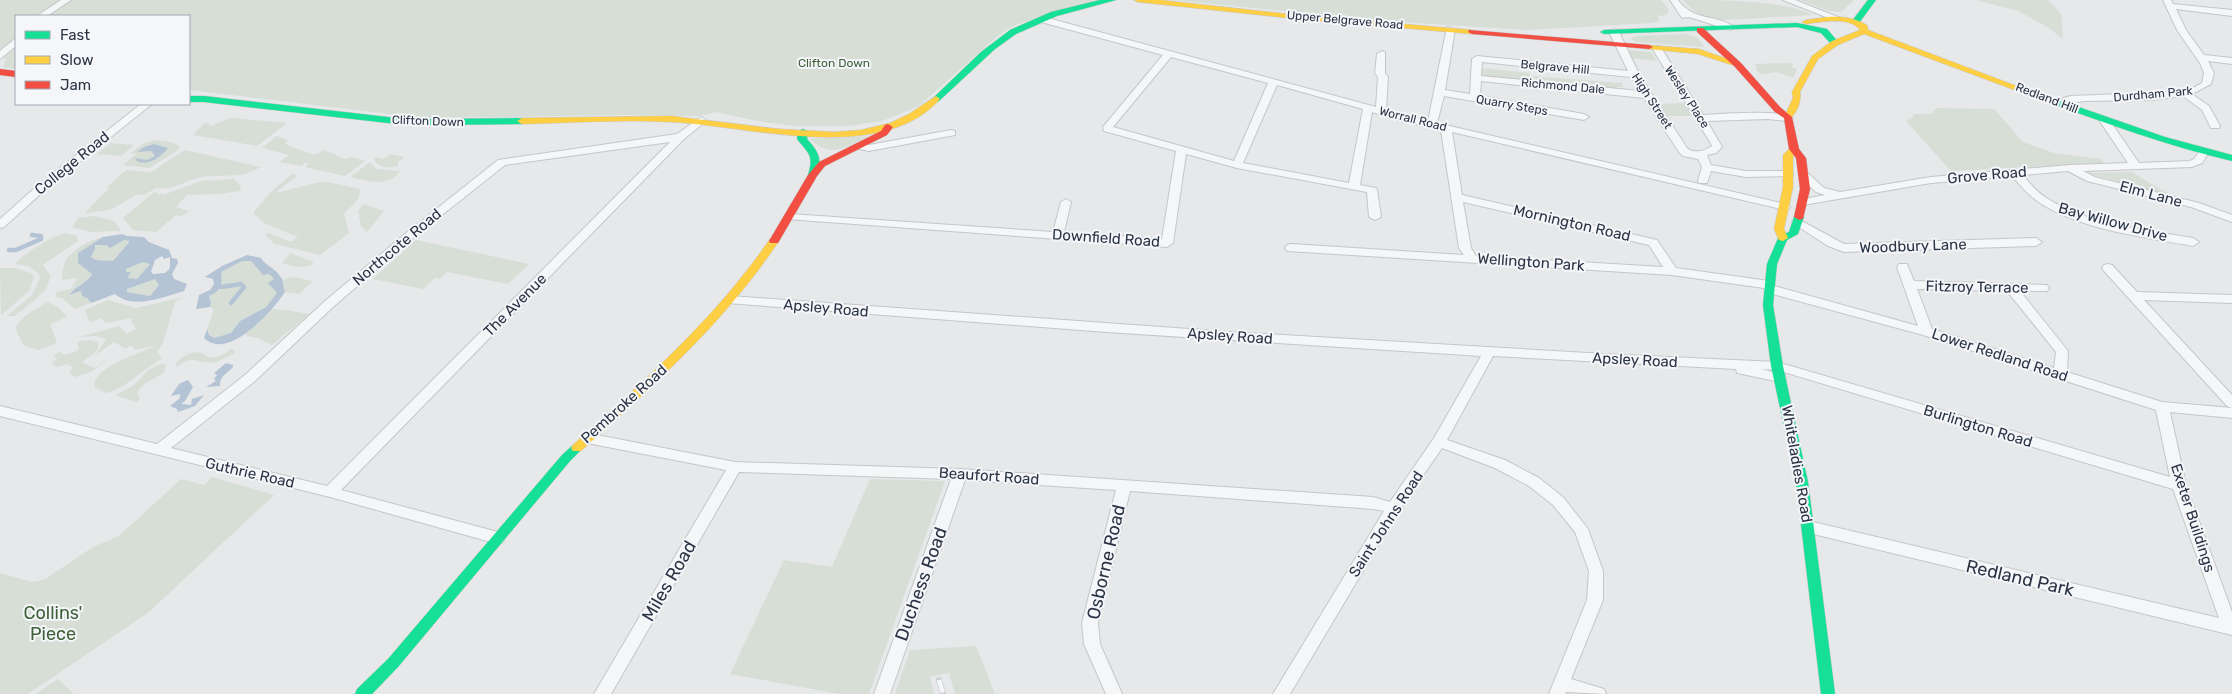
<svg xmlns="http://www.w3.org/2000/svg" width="2232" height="694" font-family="Rubik,sans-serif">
<rect width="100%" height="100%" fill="#e6e8ea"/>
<path fill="#d6ded6" d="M0,0H1096L1015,25L1000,34L919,106L882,121L849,126H794L762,122L716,112L699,116L619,115L422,118L189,90V16H16V69L3,67L6,59L0,57Z
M1172,0H1661L1669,10L1666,15L1657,16L1660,21L1652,23L1527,30L1385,21Z
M1683,0C1718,0 1786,0 1813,15L1722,20C1704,18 1694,13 1683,0Z
M1800,0H1854L1841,12L1829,11Z
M1976,0H2048L2061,14L2063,39L2046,26L2018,11Z
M1688,34L1699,39L1704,47L1637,42L1630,39L1637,36Z
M1627,50L1651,52L1657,61L1630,58Z
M1794,63L1791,67L1797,69L1793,78L1776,72L1760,74L1755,68H1757L1755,64Z
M1480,68L1530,73V76L1622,83L1623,87H1617L1618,90L1480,76Z
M1685,103L1695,116H1668L1660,104Z
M1936,108L1994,109L2023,142L2054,153L2101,159L2104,163L1951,171L1906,121L1912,118L1914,114H1931Z
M231,118L287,123L257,146L193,135L206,122L211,126Z
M277,136L288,140L285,144L314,155L324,150L345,159L351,157L365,161L345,176L305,167L309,164L305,163L301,166L280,162L289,155L262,148Z
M869,136C848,146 830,160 810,139Z
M156,140L171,142L180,146L177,151L149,168L123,165L136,154L131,153L144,143Z
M111,143L134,145L121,156L97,154Z
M185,150L260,167C244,179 221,174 202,177C186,180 173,191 156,188L146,194L136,195L110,210L85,213L109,188L107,187L126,170L151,172Z
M390,154L405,157L398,162V166C389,168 379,169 374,159L377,157L383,159Z
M370,162L376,169L400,171C389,188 367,181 350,177Z
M2132,172L2158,188L2179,198L2087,173Z
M292,174L298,175L275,193L320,182H328L359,189C363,199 351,206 344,213L349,233L320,255L275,244L265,235L269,233L291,242L298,237L264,223L253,213L270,193Z
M234,179L241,186L240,191L218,194L187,195L176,207L189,211L181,217L176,215L156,232L133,230L123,218L154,192L163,195L201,181Z
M364,204L384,211L367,232L361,226L358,211Z
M94,216L114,221L121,231L91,232L72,227L78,218Z
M66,233L77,236L78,241L43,265L51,276L45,291L15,316H7L32,295L40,278L38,273L28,266L15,264C23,254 54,235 66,233Z
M103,237L78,253L92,274C86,283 76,285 69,294L81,291L91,303L75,309L62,298L55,296L57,292L71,289L77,278L62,280C63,272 63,263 68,257C76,248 92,239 103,237Z
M124,240L130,241L113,261L96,260L91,257L95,249V245H106L110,248Z
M416,240L529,264L508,284L447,272L440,279L435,278L423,289L373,279Z
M290,253L314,262C305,271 292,266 282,263Z
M242,261H251L263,275L269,274L274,279L278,293L266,307L240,321L231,333L214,338L209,335L207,329L214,309L210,307L211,302L209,296C220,291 224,285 221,272Z
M143,262L150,264L137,279L126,278V269Z
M0,268H15L31,273L34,278L29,291L1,315Z
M292,277L313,281L299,294L285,292L283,280Z
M155,279L159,285L150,296L127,292V289Z
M184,297L175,302L163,342L157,352L162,359C143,368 126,389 106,393L95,388V381C102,364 141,353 157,345L135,350L131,345L126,349L114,342L96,355L106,339L96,336L79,337L120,326L126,334L136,329L131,321L132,318L105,323L101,318L90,323L85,310L108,300L136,308Z
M48,302L59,308L67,317L50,324L57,343L38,350L23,345L15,327C24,315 35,309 48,302Z
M270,309L286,310L309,314L272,345L257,338L247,336L246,334Z
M90,340L97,342L99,346L95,353L82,362L95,368L117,352L91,372L76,377L69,373L73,367L67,364L58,367L52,364L57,359L53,355L60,352L65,355L77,351L79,348L77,342Z
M231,349L235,351V353C229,356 222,360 216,362C197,365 195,353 177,367L175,366C179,357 193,350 202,353C206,355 205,356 209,357C216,359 226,354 231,349Z
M163,364L166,365L164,373L144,384L137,392L140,398L137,402L116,396C121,391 128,389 134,385C143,377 148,366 163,364Z
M212,477L274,495L149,612L28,694H0V573L32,582L44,580L93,547L119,536L181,479L204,485Z
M870,479L945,481L869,694H840L730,674L784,560L832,567Z
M976,646L995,694H955L949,673L930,677L934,694H895L910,650Z
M58,679L74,694H36Z"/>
<path fill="#b4c4d5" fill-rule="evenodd" d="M154,144L168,148C160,158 149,166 137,161L135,158L147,160L155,156L151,151L137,152L144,147Z
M122,234L127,236L144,237L149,242L169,250L172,258L177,259L178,263L172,274L174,279L187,284L184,291C164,297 133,310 115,294L91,303L87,298L82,296L81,291L69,295C75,286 86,284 92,274L78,263V253L103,237ZM124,240L130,241L113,261L96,260L91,257L95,249V245H106L110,248ZM162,256L164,259L170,257V268L165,273L153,274L151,272L155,260ZM143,262L150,264L137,279L127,278L131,272H126V269ZM155,279L159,285L150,296L127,292V289Z
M247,255L261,258C265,265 275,268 280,276C284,280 283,287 285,292C273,310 228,362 204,338L207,329L209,335L214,338L231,333L240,321L266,307L277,293L268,283L274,279L269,274L263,275L251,261H242L221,272C223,285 221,291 209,296L211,302L210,307L196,309L199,295L210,290L214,284L213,279L205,277L222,266Z
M226,363L233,365V367C229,372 219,376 220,386L206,387L216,381L214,379L217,375L214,373Z
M188,380L193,387L185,401L181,404L191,405L192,399L204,395L195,406L178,412L177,409L170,406L180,398V394L171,396L179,384Z"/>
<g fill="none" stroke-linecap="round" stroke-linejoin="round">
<path stroke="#b4c4d5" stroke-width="4.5" d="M9,250H16L41,239V236L32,235
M221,287L241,284L244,287L231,303"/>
<defs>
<path id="street" d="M61,0H71L47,16H37Z
M1670,0H1678C1694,22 1718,14 1734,27L1730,30L1689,17L1682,18Z
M1783,0H1795L1843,19L1836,21Z
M2163,0H2171L2173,4L2232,10V16L2176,9L2186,30L2204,55L2232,58V64L2208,61L2214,73L2211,84L2192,94L2209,106L2220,126L2219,128H2211L2202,110L2183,96L2151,100L2084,101L2059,106L2057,104L2063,98L2071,96L2174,92L2191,89L2202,83L2204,73L2200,63L2177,30Z
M1044,17L1376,107L1378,77L1375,73L1377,54L1382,51L1385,52V73L1388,77L1386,110L1428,121L1447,27L1455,29L1445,90L1470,94L1472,59L1477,56L1628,71L1609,32L1614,29L1619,32L1639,74L1687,148C1693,154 1705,151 1712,146L1710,142L1652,48L1654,46H1660L1703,115C1720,114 1783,109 1793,118L1788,121L1767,119L1707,121L1722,147L1716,153L1707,155L1711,165L1746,171H1789L1793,172V176L1746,177L1711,171L1707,183H1699L1698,181L1702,167L1698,159L1683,156L1679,152L1644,98L1481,81L1480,96L1584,114L1589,117L1584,120L1444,96L1437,123L1785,204L1789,205L1790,207L1789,209L1785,210L1452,132L1462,195L1657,240L1676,268L1769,281L1773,282L1774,286L1918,326L1897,267L1899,264H1907L1914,281L2047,285L2049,288L2047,291H2020L2068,351L2067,372L2162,402L2232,408V418L2170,412L2186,485L2232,612V635L1809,533L1804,531L1802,527L1804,523L1809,521L2219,618L2173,489L1777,370L1761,369L1785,375L1786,378L1785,381L1780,382L1742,374L1737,373L1736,369L1493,356L1447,440L1505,460L1539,478L1563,497L1588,529L1603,571V600L1571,679L1604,689L1606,694L1566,692L1565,694H1549L1587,600L1589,571L1575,532L1553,505L1529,486L1495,468L1442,448L1398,512L1290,694H1273L1384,511L1373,509L1130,491L1098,623L1100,644L1122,694H1106L1084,644L1082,623L1116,490L965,480L890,694H874L951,479L739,472L611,694H594L726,470L587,443L582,442L580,438L582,434L587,433L735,462L960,469L1373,497L1390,502L1434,438L1481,356L1106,332L727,303L725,300L727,297L731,296L1230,332L1605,354L1777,362L2170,477L2156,410L1923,335L1765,292L1764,288L1672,275L1287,251L1285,248L1287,245L1291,244L1464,255L1459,248L1441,130L1397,120L1372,112L1360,185L1376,188L1377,190L1381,217L1375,220L1369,217L1367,192L1237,168L1186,154L1173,243L1167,247L786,219L784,217L786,215L790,214L1053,232L1061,202L1066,199L1071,202L1064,232L1162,239L1176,151L1104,131L1103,127L1163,55L1041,22L1040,20ZM1171,57L1268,83L1234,161L1113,127ZM1482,62L1631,77L1640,91L1481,76ZM1277,85L1363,109L1349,183L1243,163ZM1463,202L1649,245L1663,267L1476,256L1471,248ZM1917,289L2007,291L2056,352L2054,368L1932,329Z
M16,38V46L0,59V51Z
M141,104H152L46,189L4,227L0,228V219L38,185Z
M701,117L706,120L705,122L684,139L341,490L498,532L503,534L505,538L503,542L498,544L330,497L0,416V406L157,444L245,375L325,301L405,234L498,160L677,134ZM670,142L327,486L171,448L255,381L333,307L413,238L505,165Z
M2104,117L2108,118L2139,163L2190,161L2194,159L2200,150H2208L2209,152L2202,163L2192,167L2083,171L2095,177L2199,203L2232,215V222L2191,207L2087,181L2068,171L2023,175C2030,184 2038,193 2048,199C2090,225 2146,230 2193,238L2199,242L2193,246C2145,237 2081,230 2040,203C2029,196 2021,186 2012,176L1931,183L1803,205L1798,202L1799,200L1825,195L1816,192L1801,178V174H1809L1824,188L1840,192L1931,177L2070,165L2128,163L2099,120Z
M951,130L955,131V135L869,151L854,148L853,146L858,143L869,145Z
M1798,219L1844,244L2036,238L2042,242L2036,246L1844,252L1828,246L1794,224L1792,222L1794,220Z
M2108,264L2112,265L2137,292L2232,295V303L2144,300L2232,395V408L2227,406L2104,271L2102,268L2104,265Z"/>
<path id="fast" d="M1100,0H1116L1057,16L1016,34L995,49L939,101L936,102L932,99L981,52L1010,30L1051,12Z
M1868,0H1876L1859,23H1853L1852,21Z
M1797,23L1827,29L1839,43L1838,45H1832L1821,33L1797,27L1604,34L1600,32L1604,30Z
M189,96H204L388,117L426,119L522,118L527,121L522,124L426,125L388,123L204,102H189Z
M2047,96L2165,137L2232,155V161C2168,146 2106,123 2044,101V97Z
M803,129L808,132L807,139C818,151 822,158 818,175L813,178L808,175C814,155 809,154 797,139L798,132Z
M1799,214L1804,217L1798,234L1787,240L1777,264L1773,305L1783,366L1808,482L1835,694H1821L1796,482L1771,366L1763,305L1767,264L1779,236L1789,232L1794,217Z
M577,443L581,445L583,448L570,461L398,667L372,694H355L357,689L388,659L562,455L573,445Z"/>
<path id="slow" d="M1134,0H1160L1288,14L1472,30L1476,32L1472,34L1288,18L1138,2Z
M1828,17C1842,16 1855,18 1867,25L1868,30L2051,99L2047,102L2044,101L1864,34L1838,45L1818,59L1800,92C1802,101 1796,116 1788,120L1785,119L1784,117L1793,98L1792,92L1812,56L1832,41L1860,30C1850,16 1821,22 1806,24L1802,22L1806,20Z
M1646,45L1699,49L1736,62L1732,65L1698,54L1649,49H1646Z
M936,96L940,99C881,166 747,125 670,122C621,119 571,123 522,124L517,121L522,118L671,116L779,129L834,132L861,130L890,123L909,114Z
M1794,146L1799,149L1793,156V187L1784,229L1788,238L1783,241L1779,240L1774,229L1783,187V155L1791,147Z
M774,238L779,241C724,323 654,385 581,451H573L571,448L573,445C645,380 715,319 770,239Z"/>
<path id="jam" d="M1697,28H1703L1741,63L1781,108L1792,117L1799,149L1806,158L1810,189L1803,219L1799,220L1794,217L1800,189L1796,158L1789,149L1784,118L1775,112L1735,67L1697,32Z
M1469,30L1649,45L1653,47L1649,49L1472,34L1468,32Z
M0,69L16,71V77L0,75Z
M888,124L893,127L887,135L825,166L817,176L778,243H770L769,241L808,175L819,162L881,131L885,125Z"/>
</defs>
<use href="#street" stroke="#c4c6c8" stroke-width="2"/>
<use href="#fast" stroke="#c4c6c8" stroke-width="1"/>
<use href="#slow" stroke="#c4c6c8" stroke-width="1"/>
<use href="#jam" stroke="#c4c6c8" stroke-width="1"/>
<use href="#street" fill="#f5f6f7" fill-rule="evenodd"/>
<use href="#fast" fill="#16e098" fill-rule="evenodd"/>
<use href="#slow" fill="#ffcf43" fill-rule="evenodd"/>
<use href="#jam" fill="#f24e42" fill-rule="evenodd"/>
<defs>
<path id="rail" d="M939,680L943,694"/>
</defs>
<use href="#rail" stroke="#cecfd2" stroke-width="6"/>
<use href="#rail" stroke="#f4f6f9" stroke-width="4.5" stroke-dasharray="13" stroke-linecap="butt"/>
</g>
<g text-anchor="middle" stroke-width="4" stroke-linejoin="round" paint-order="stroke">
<g font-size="12" fill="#2b3445" stroke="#f4f6f9">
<text transform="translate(1345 20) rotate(5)" y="4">Upper Belgrave Road</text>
<text transform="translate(1555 67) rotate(5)" y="4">Belgrave Hill</text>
<text transform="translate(1563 86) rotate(5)" y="4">Richmond Dale</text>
<text transform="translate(2153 94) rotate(-5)" y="4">Durdham Park</text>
<text transform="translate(1687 97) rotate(57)" y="4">Wesley Place</text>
<text transform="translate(2047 98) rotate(21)" y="4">Redland Hill</text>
<text transform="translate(1652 101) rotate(57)" y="4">High Street</text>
<text transform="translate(1512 105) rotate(10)" y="4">Quarry Steps</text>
<text transform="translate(1413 119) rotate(14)" y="4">Worrall Road</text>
<text transform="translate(428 121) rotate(2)" y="4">Clifton Down</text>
</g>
<g font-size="12" fill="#3f6138" stroke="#f4f6f9">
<text x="834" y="67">Clifton Down</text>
</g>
<g font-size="15" fill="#2b3445" stroke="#f4f6f9">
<text transform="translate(72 163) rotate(-39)" y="5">College Road</text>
<text transform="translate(1987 175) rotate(-5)" y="5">Grove Road</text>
<text transform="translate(2151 194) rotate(15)" y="5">Elm Lane</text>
<text transform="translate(2113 222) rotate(15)" y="5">Bay Willow Drive</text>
<text transform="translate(1572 223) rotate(13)" y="5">Mornington Road</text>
<text transform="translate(1106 238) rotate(4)" y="5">Downfield Road</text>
<text transform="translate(1913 246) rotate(-2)" y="5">Woodbury Lane</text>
<text transform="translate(397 247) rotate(-40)" y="5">Northcote Road</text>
<text transform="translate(1531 262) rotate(4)" y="5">Wellington Park</text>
<text transform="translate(1977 287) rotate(1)" y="5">Fitzroy Terrace</text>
<text transform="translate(515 305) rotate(-45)" y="5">The Avenue</text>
<text transform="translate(826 308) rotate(5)" y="5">Apsley Road</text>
<text transform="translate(1230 336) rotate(4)" y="5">Apsley Road</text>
<text transform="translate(2000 355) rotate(18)" y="5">Lower Redland Road</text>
<text transform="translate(1635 360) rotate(3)" y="5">Apsley Road</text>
<text transform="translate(624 404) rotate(-42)" y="5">Pembroke Road</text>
<text transform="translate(1978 426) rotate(17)" y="5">Burlington Road</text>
<text transform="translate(1797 464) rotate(80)" y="5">Whiteladies Road</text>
<text transform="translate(250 473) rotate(13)" y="5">Guthrie Road</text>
<text transform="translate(989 476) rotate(4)" y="5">Beaufort Road</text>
<text transform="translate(2193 518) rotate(72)" y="5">Exeter Buildings</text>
<text transform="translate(1386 524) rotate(-57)" y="5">Saint Johns Road</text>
</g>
<g font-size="18" fill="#2b3445" stroke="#f4f6f9">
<text transform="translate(1106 562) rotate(-77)" y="6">Osborne Road</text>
<text transform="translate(2020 578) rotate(13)" y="6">Redland Park</text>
<text transform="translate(669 581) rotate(-60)" y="6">Miles Road</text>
<text transform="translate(921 584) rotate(-70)" y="6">Duchess Road</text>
</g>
<g font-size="18" fill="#3f6138" stroke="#f4f6f9">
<text x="53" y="619">Collins'<tspan x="53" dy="21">Piece</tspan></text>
</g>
</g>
<rect x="15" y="15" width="175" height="90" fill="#f4f6f9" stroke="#a4a8b1"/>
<rect x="25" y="31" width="25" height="8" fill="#16e098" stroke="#a4a8b1"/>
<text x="60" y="40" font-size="15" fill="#2b3445">Fast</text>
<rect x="25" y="56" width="25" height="8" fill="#ffcf43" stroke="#a4a8b1"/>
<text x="60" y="65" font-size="15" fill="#2b3445">Slow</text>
<rect x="25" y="81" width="25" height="8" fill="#f24e42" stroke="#a4a8b1"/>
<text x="60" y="90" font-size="15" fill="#2b3445">Jam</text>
</svg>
